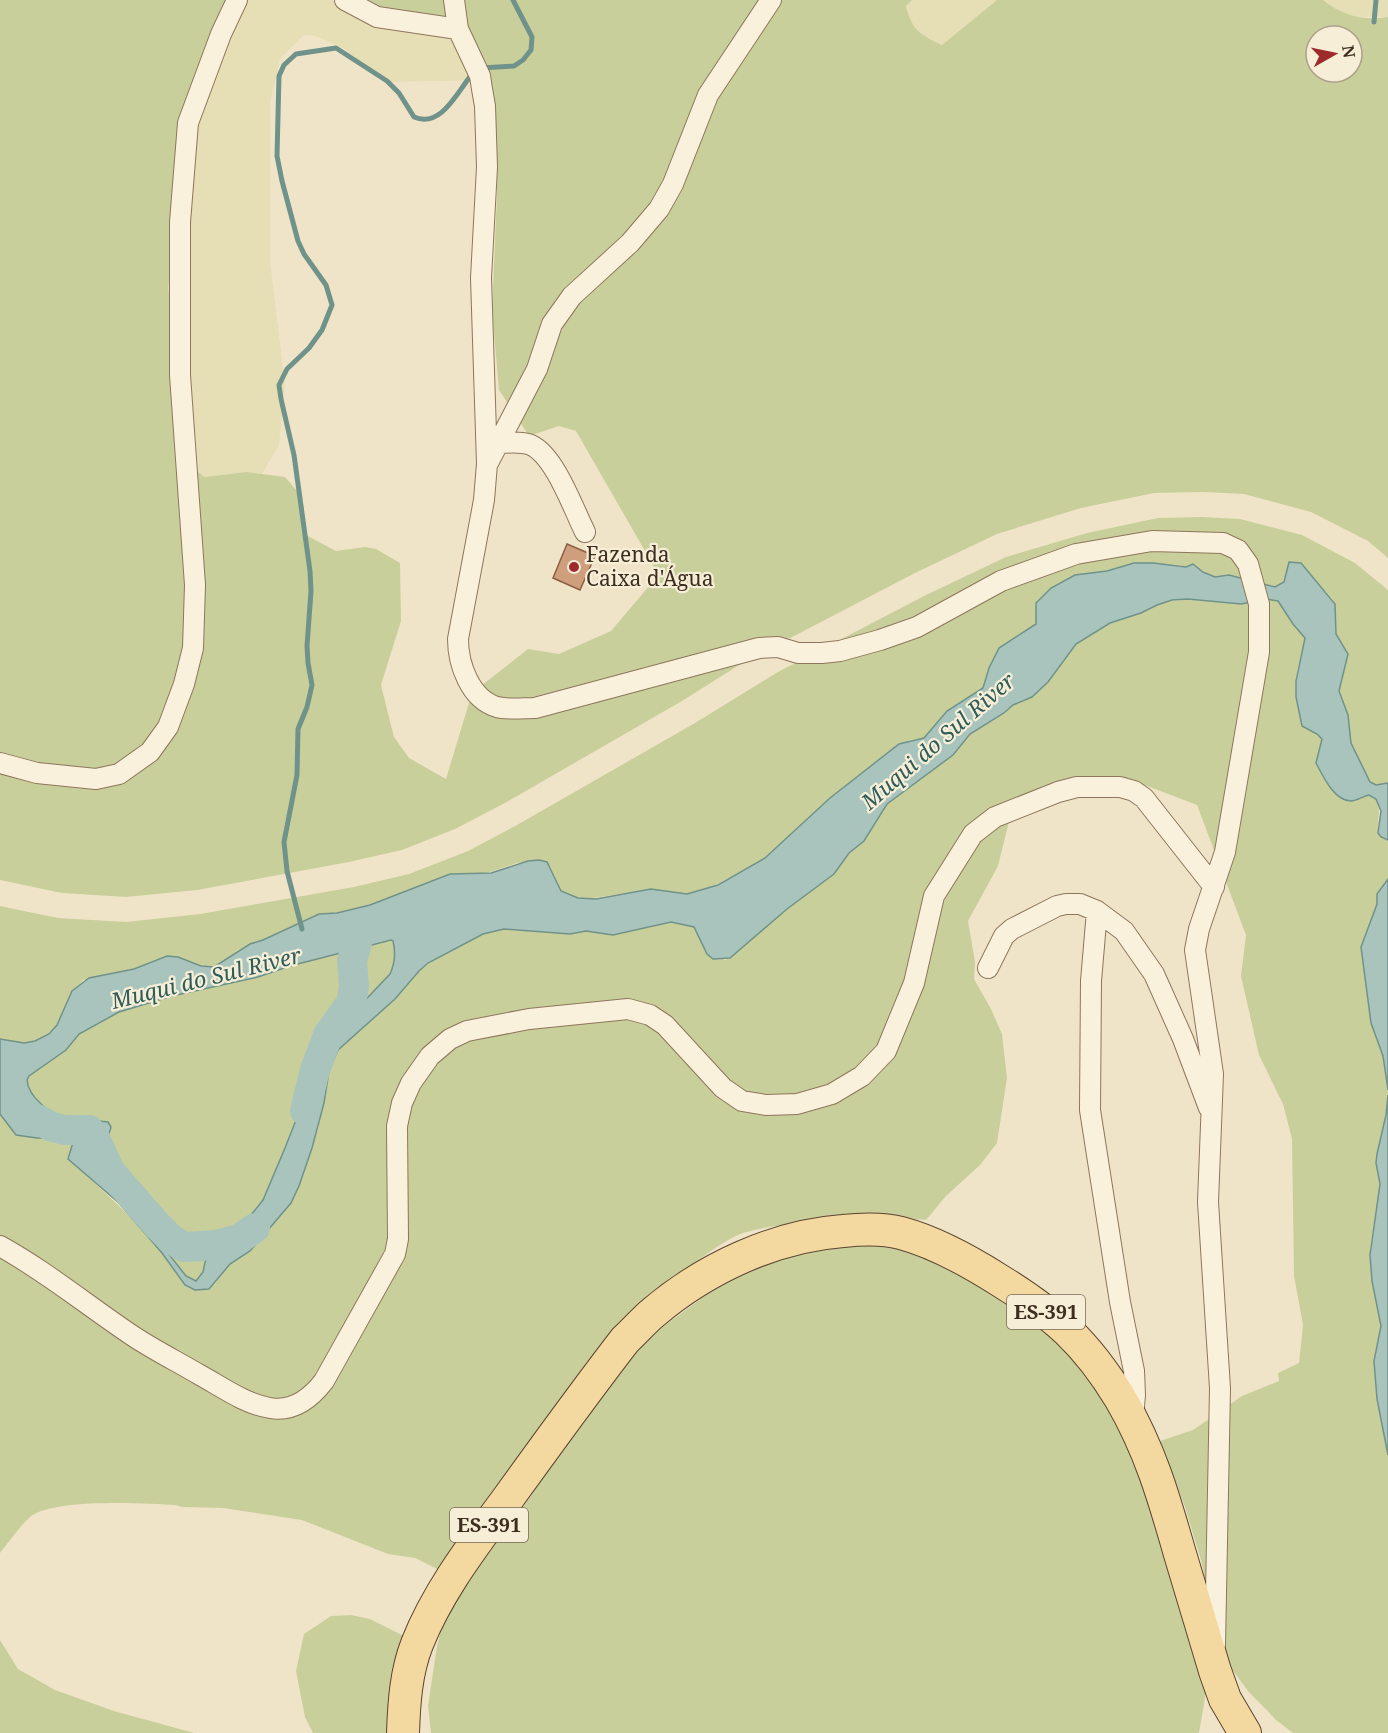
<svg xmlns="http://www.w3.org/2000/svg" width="1388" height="1733" font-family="'Noto Serif',serif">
<rect width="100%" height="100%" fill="#f0e4c8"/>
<path fill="#e6deb5" d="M231,0H355L444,20L486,80L387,82L343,48L313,35H304L280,59L270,103V261L285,385L279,445L262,474L247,472L204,477L185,461L187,415L168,288L174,241L211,49Z
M912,0H997L942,45L924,37L909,21L906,6Z
M1323,0H1388V17H1351L1336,10Z"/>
<path fill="#c9cf9b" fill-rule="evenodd" d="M0,0H231L211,49L174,241L168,288L187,415L185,461L204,477L247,472L285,477L297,491L306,535L336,551L365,547L376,549L400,563L401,621L381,685L394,737L409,758L446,779L472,693L528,649L559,654L611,631L655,579L653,565L576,431L559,426L529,436L499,390L492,310L497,195L493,99L444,20L379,12L355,0H912L906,6C912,30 920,35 942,45L997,0H1323C1343,16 1363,21 1388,17V558L1368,541L1311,512L1244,494L1203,492L1154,493L1081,508L997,534L915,573L744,662L682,701L505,803L455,829L402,850L349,862L197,890L126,897L62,893L0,880ZM1316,36H1352V72H1316Z
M1202,517L1240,519L1302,535L1355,563L1388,590V783L1376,785L1370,782L1351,743L1348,715L1339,691L1348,656L1336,634L1333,600L1301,563L1286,573L1284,582L1275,587L1229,575L1215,577L1201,570L1179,565L1134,563L1107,571L1075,575L1036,608L1037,622L1032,628L999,648L989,668L983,688L947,711L924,738L910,740L857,776L765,858L708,889L687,894L651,889L587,899L574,897L561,891L550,866L544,861L539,860L517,863L487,873L450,874L370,905L337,913L319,914L263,940L250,944L237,951L221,963L207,968L157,959L134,969L83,980L70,994L58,1023L49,1034L38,1041L24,1043L0,1039V906L58,918L126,922L200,914L354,887L409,874L468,851L517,825L695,723L778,672L926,595L1006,557L1087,533L1158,518Z
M1188,599L1241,604L1266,599L1278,601L1293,624L1305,638L1297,671L1296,691L1302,726L1317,734L1322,739L1316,763L1330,786L1354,801C1388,784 1377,814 1378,833L1388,840V879L1378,894L1377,904L1361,947L1371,1023L1383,1056L1388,1090L1386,1115L1377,1154L1376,1163L1380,1184L1370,1249V1265L1380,1314L1381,1326L1375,1353L1388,1455V1733H1293L1276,1720L1248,1691L1231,1668L1209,1599L1201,1560L1185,1507L1160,1441L1193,1430L1242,1396L1279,1381L1278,1373L1299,1363L1303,1325L1294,1276L1292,1139L1283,1104L1259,1055L1241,976L1246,935L1197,805L1129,779L1013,805L998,866L968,921L975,962L974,979L991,1009L1002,1034L1007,1078L997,1143L980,1165L946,1196L926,1220C881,1216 842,1217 797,1223C779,1225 760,1228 743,1233C718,1242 688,1269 667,1285L443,1572L415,1558L388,1554L302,1520L223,1508L182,1507L175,1505C145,1503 52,1498 30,1517C19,1527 9,1542 0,1553V1114L16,1135L37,1138H65L78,1128L69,1159C103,1192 141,1222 168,1262C178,1275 184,1289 202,1290L215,1283L227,1267L250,1251L291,1203L318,1129L329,1071L338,1050L395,999L419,971L439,956L483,934L504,929L570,934L586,931L616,935L671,922L693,926L724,960L728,959L787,909L834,874L849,853L864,841L887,804L953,755L970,734L1004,714L1013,705L1033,697L1048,682L1076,644L1110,622L1141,613L1164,602Z
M391,940C398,950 395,963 390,974L351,1014L325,1047L285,1148L263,1200L236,1234L226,1242L208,1248L203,1272L196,1281L186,1276L104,1169C98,1159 96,1154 102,1143L71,1120L56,1115L41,1103L29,1089L27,1080L29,1076L66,1050L79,1034L119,1012L172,996Z
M860,1243L916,1252L1043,1317L1124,1420L1208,1680L1199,1733H431L428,1706L437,1646L447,1607L478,1568L531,1496L588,1409L646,1339L747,1265Z
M351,1615L370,1619L404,1636L394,1733H313L305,1717L296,1671L304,1634L331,1616Z
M0,1640L18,1669L55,1690L114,1711L194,1733H0Z"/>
<path fill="#a9c4bc" stroke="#6f938a" stroke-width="1.5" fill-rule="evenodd" d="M1289,562L1301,563L1335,604L1336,634L1348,654L1339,691L1348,715L1351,743L1370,782L1376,785L1388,783V840L1381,837L1378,833L1381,811L1376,799L1369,795C1363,796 1357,801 1351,801C1334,801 1323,776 1316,763L1322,739L1317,734L1302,726L1296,697V681L1305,638L1293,624L1278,601L1266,599L1241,604L1188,599L1172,600L1157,605L1141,613L1110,623L1076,644L1048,682L1032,697L1013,705L1004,713L970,734L953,755L887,804L864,841L849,853L834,874L787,909L730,958L713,959L707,954L694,927L671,922L613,935L586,931L570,934L504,929L483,934L428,963L419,971L395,999L338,1050L329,1071L324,1103L312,1148L299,1186L291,1203L250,1251L230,1264L209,1289L195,1290L185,1285L162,1253L119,1203L68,1159L77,1129L65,1138H37L16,1135L0,1114V1039L24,1043L35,1041L49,1034L57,1025L72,991L89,978L134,969L167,956L178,957L201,966L214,967L250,944L263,940L319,914L337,913L370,905L450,874L491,873L528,861L539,860L547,862L561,891L578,898L596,899L651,889L687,894L718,885L765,858L830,798L899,744L924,738L947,711L983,688L989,668L999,648L1036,624V603L1051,588L1075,575L1107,571L1134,563H1153L1186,567L1193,564L1203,572L1215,577L1229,575L1275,587L1284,582ZM391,940L393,941C396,953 395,963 390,974L351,1015L325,1047L285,1148L263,1200L236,1234L226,1242L208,1248L203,1272L196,1281L186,1276L135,1211L98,1159C99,1146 109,1139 111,1127L108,1122C95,1120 82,1121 70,1120C53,1117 28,1097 27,1080L29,1076L66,1050L79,1034L119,1012L172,996L258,977L290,966Z
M1388,879V1090L1383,1056L1371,1023L1361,947L1377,904V894Z
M1388,1095V1455L1377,1399L1374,1361L1381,1326L1372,1281L1370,1255L1380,1184L1376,1163L1377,1154L1386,1115Z"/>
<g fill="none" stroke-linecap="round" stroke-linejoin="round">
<path stroke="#6f938a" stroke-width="5" d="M1374,22L1376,0
M481,68L514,66L523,60L531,50L532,37L513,0
M302,929L287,871L284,842L297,775L298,729L307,707L312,685L308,663L307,646L311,591L310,571L294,455L281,399L279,385L287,369L309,348L322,330L332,305L326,285L304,254L298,241L282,181L277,156L279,76L284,65L296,54L336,48L387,81L399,93L414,117C442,129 458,90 473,73"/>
<path stroke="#a9c4bc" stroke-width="30" d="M305,1111L315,1070L328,1035L351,1003L354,987L352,961L357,943
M37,1119L52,1127L65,1130H89L94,1136L110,1171L157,1225L171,1239L184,1247L216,1245L239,1239L255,1228"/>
</g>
<path fill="#cf9f7d" stroke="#8d5f41" stroke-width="1.5" d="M567,544L595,556L580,590L553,578Z"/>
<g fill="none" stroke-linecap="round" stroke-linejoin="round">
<defs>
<path id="minor" d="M345,0L377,17L458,29
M454,0L458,29L480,76L482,89L485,106L487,167L481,278L487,464L484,500L458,639C458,664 470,699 497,707C509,710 523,708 535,708L759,648L778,647L798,653H822L840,651L880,640L917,627L1001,581L1076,554L1152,541L1223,543L1238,550L1248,564L1259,604V652L1225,852L1199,929L1195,950L1213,1074L1208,1202L1220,1388L1215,1645
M498,443C508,443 521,441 531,445C555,456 573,508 585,532
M488,463L537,369L552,324L572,296L630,243L659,209L673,184L708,95L771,0
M0,763L37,773L96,779L119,774L150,752L168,727L184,684L193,648L195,585L180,375V222L188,123L221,34L237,0
M1097,911L1091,981L1090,1110L1120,1302L1134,1371L1135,1395L1133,1417
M988,968L1004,936L1012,929L1057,906L1066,904H1080L1097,911L1124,931L1154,974L1183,1039L1209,1108
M0,1246C47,1272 88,1306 133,1336C154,1350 178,1362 200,1375C222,1387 245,1404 270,1408C293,1412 311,1398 324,1381L395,1254L398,1239L397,1126L402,1103L411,1083L430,1056L450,1039L467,1031L529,1019L628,1009L650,1015L665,1025L723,1088L742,1101L766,1105L797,1104L832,1094L862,1076L886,1051L914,983L934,896L973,834L995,817L1058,792L1077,787H1120L1134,791L1144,798L1214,887"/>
<path id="primary" d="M403,1733C404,1703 406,1672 417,1644C438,1591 473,1546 506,1501C545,1447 584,1393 625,1340C635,1331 644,1320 654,1312C706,1268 775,1236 843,1231C862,1229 882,1228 901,1233C935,1242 969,1261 999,1280C1054,1314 1086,1342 1120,1398C1150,1449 1164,1498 1180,1554C1192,1593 1203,1632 1215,1671L1225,1699L1245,1733"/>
</defs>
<use href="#minor" stroke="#8d765c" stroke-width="22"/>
<use href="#primary" stroke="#5b4430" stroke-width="34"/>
<use href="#minor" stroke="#faf1dc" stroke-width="20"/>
<use href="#primary" stroke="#f3d9a0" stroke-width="32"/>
</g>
<circle fill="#9e2a2b" stroke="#f7eed8" stroke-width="2" cx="574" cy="567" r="6"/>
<g text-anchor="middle" stroke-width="4.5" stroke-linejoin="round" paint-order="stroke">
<g fill="#f7eed8" stroke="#756857" stroke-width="1.5">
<rect x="1007" y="1295" width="78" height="34" rx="4.5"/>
<rect x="450" y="1508" width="78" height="34" rx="4.5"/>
</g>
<g font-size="20" font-weight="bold" fill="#3d2e20">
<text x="1046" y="1319">ES-391</text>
<text x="489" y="1532">ES-391</text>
</g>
<g font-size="21" fill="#3d2e20" stroke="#f7eed8" text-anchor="start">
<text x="586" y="562">Fazenda<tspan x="586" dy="24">Caixa d'Água</tspan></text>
</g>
<g font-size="22" font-style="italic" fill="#2f5d5a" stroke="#f7eed8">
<text transform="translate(938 741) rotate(-41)" y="8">Muqui do Sul River</text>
<text transform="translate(206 978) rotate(-14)" y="8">Muqui do Sul River</text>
</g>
</g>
<g transform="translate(1334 54) rotate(81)"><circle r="28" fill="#f7eed8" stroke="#ada18e" stroke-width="1.5"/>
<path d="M0-4.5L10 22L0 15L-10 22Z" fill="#9e2a2b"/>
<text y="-9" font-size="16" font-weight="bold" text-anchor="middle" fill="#3d2e20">N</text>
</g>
</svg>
